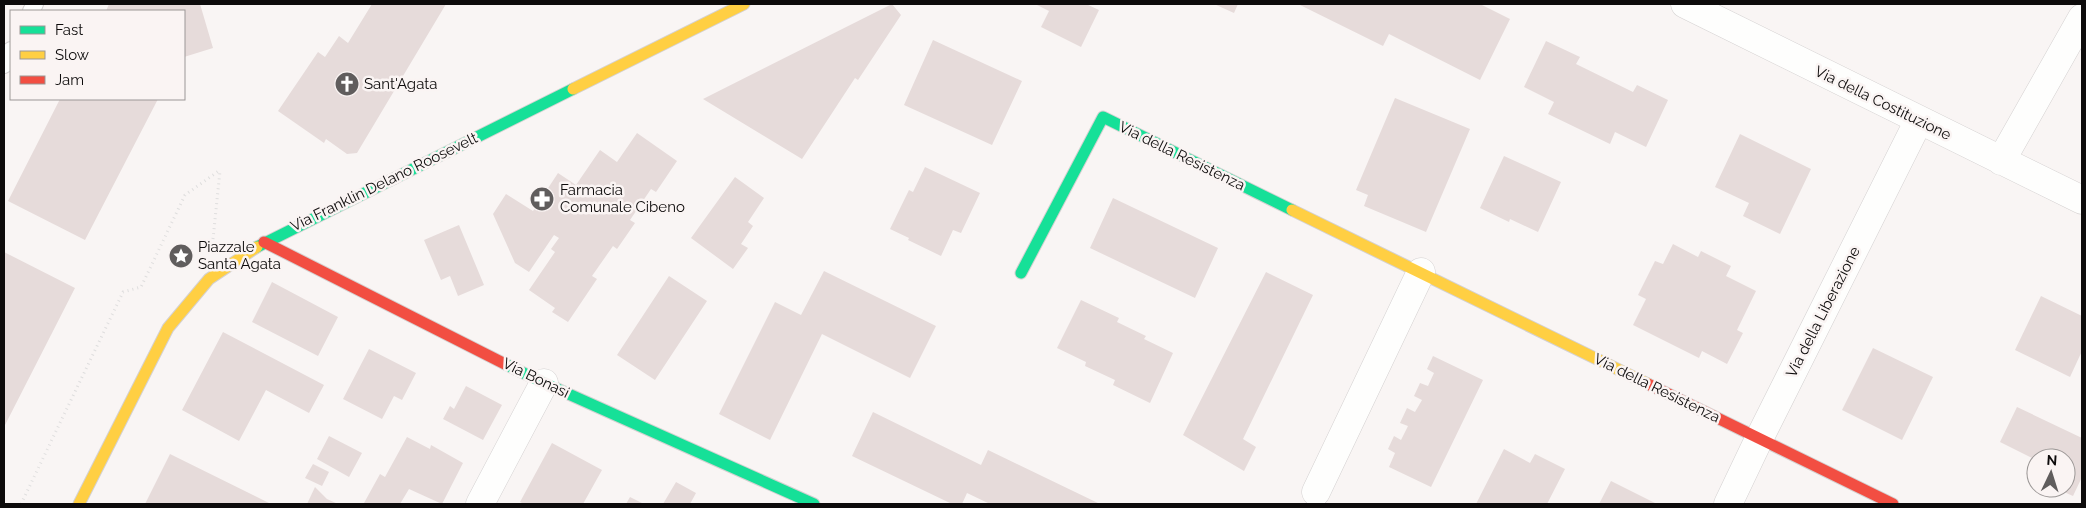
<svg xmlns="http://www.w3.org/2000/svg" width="2086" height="508" font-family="Raleway,sans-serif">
<rect width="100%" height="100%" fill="#f9f5f4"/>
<path fill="#e6dbda" d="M109,4H200L213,48L184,57V11H106Z
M372,4H446L357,153L347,154L326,139L324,143L278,111L318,52L325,57L339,36L348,43Z
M892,4L901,15L858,80L855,78L802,159L703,99Z
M1035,4H1086L1099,10L1081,47L1041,27L1049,11Z
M1214,4H1238L1234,13Z
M1298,4H1480L1510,19L1480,80L1389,34L1383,46Z
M933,40L1022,81L992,145L904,105Z
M1546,41L1580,57L1576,64L1633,92L1637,85L1668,100L1646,147L1615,132L1610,144L1548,114L1554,102L1524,87Z
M1395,98L1470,129L1426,232L1364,206L1368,195L1356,190Z
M60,99H158L85,240L8,201Z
M637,133L677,161L656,192L651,189L630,220L635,223L617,249L613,246L592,276L597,279L568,322L552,312L555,308L529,290L555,252L551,249L559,238L554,235L529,272L515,263L493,214L506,194L533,211L558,173L576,185L600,150L617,162Z
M1740,134L1811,169L1780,234L1743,216L1749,203L1715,187Z
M1504,156L1561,182L1538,232L1510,219L1509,222L1480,208Z
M925,167L980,193L961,233L953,230L941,256L908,240L909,238L890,229L909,190L913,192Z
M735,177L764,198L748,222L753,226L741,244L748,248L733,269L691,238Z
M1113,198L1218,248L1195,298L1090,248Z
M459,225L484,285L458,296L450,276L441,280L424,240Z
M1673,244L1698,257L1701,251L1731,266L1726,276L1756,291L1737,330L1743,333L1727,364L1702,351L1699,358L1633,325L1646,299L1638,295L1655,261L1663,264Z
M4,252L75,288L4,427Z
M824,271L936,326L910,378L822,334L770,440L719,414L775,302L801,315Z
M1266,272L1313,295L1243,439L1256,447L1244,471L1183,435Z
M669,276L707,301L655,380L617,355Z
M272,282L338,317L318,356L252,322Z
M2041,296L2082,316V351L2070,377L2015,350Z
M1081,300L1119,318L1117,322L1146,336L1144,339L1173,353L1150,403L1113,385L1115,380L1085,366L1086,362L1057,348Z
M223,332L324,385L309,413L266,390L239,441L182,410Z
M1873,348L1933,377L1902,440L1842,410Z
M369,349L416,373L402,400L394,396L382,419L343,399Z
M1433,356L1483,380L1431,487L1389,467L1395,453L1388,449L1394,436L1401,440L1408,426L1400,423L1407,408L1415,412L1422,400L1414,396L1420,383L1428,386L1434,373L1427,369Z
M466,386L502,405L483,440L443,419L450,406L454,409Z
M2017,407L2082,438V477L2073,496L2055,488H2066V458H2036V479L2026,474L2034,459L2000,442Z
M873,412L981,465L988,450L1100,504H990L967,493L962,504H952L852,456Z
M329,436L362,453L349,477L317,459Z
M407,437L430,449L431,445L463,463L442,504L409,489L400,504L364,503L380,474L385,477Z
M552,443L602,470L583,504H524L520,502Z
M1504,449L1530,463L1535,454L1565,469L1547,504H1476Z
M170,454L271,504H145Z
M313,464L329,472L322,486L305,478Z
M1611,481L1655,503L1654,504H1599Z
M676,482L696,493L690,504H663Z
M315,487L327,499L338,504H307Z
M630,497L644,504H626Z"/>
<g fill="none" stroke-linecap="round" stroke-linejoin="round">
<defs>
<path id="lane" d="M31,11L35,4
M4,65L11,50"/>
<path id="street" d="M1685,4L2082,200
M2001,161L2082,18
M1316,492L1421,272
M480,504L544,383
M1728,504L1759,439L1919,120"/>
<path id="fast" d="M257,247L573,89
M1021,273L1103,117L1292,210
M505,364L544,383L814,504"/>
<path id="slow" d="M573,89L744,4
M1292,210L1648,384
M79,504L168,328L209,279L257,247"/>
<path id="jam" d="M264,242L505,364
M1648,384L1893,504"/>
</defs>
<use href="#lane" stroke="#d4d1d1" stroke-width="18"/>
<use href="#street" stroke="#d4d1d1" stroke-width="29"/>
<use href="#fast" stroke="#d4d1d1" stroke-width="13"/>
<use href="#slow" stroke="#d4d1d1" stroke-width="13"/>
<use href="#jam" stroke="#d4d1d1" stroke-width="13"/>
<path stroke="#dfdede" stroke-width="3" stroke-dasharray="1 4" stroke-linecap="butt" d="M213,239L220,171
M21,504L123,292L141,287L185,195L220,170"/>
<use href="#lane" stroke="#fefefd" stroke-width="16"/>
<use href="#street" stroke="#fefefd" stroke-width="28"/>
<use href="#fast" stroke="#16e098" stroke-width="11"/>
<use href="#slow" stroke="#ffcf43" stroke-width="11"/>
<use href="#jam" stroke="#f24e42" stroke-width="11"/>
</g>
<defs>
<symbol id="church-disc" viewBox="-11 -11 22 22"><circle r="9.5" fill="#605d5d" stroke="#faf4f3"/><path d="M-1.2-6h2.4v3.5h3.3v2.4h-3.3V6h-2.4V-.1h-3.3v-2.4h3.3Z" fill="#fff"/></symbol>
<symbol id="pharmacy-disc" viewBox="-11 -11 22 22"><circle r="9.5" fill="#605d5d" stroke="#faf4f3"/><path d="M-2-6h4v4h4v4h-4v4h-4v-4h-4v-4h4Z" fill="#fff"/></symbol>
<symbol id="sight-disc" viewBox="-11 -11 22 22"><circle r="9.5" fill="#605d5d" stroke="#faf4f3"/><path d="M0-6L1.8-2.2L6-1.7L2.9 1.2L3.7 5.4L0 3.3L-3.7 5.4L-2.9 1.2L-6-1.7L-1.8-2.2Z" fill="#fff"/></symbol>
</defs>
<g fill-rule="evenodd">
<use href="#church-disc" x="333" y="70" width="28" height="28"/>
<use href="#pharmacy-disc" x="528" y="185" width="28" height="28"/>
<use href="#sight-disc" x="167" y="242" width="28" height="28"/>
</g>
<g text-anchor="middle" stroke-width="5" stroke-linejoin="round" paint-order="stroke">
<g font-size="15" fill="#0d0b0b" stroke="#faf4f3" text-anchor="start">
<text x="364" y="89">Sant'Agata</text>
<text x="560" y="195">Farmacia<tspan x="560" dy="17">Comunale Cibeno</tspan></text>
<text x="198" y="252">Piazzale<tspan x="198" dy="17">Santa Agata</tspan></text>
</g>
<g font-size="15" fill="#0d0b0b" stroke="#faf4f3">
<text transform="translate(1883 103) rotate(26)" y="5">Via della Costituzione</text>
<text transform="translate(1182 156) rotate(26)" y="5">Via della Resistenza</text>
<text transform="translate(384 182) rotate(-26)" y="5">Via Franklin Delano Roosevelt</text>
<text transform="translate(1823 312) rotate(-63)" y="5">Via della Liberazione</text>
<text transform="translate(536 378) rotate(26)" y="5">Via Bonasi</text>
<text transform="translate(1657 388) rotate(26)" y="5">Via della Resistenza</text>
</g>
</g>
<rect width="2086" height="508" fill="none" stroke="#0d0b0b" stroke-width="10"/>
<rect x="10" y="10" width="175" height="90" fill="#faf4f3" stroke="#9b9796"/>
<rect x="20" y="26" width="25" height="8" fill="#16e098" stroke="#9b9796"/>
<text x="55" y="35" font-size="15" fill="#0d0b0b">Fast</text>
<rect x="20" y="51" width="25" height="8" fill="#ffcf43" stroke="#9b9796"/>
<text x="55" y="60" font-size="15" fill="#0d0b0b">Slow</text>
<rect x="20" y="76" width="25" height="8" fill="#f24e42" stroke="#9b9796"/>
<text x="55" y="85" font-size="15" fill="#0d0b0b">Jam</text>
<g transform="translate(2051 473) rotate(4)"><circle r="24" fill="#faf4f3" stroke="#9b9796"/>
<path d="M0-4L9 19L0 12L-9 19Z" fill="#605d5d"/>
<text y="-8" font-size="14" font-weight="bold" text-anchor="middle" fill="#0d0b0b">N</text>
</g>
</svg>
